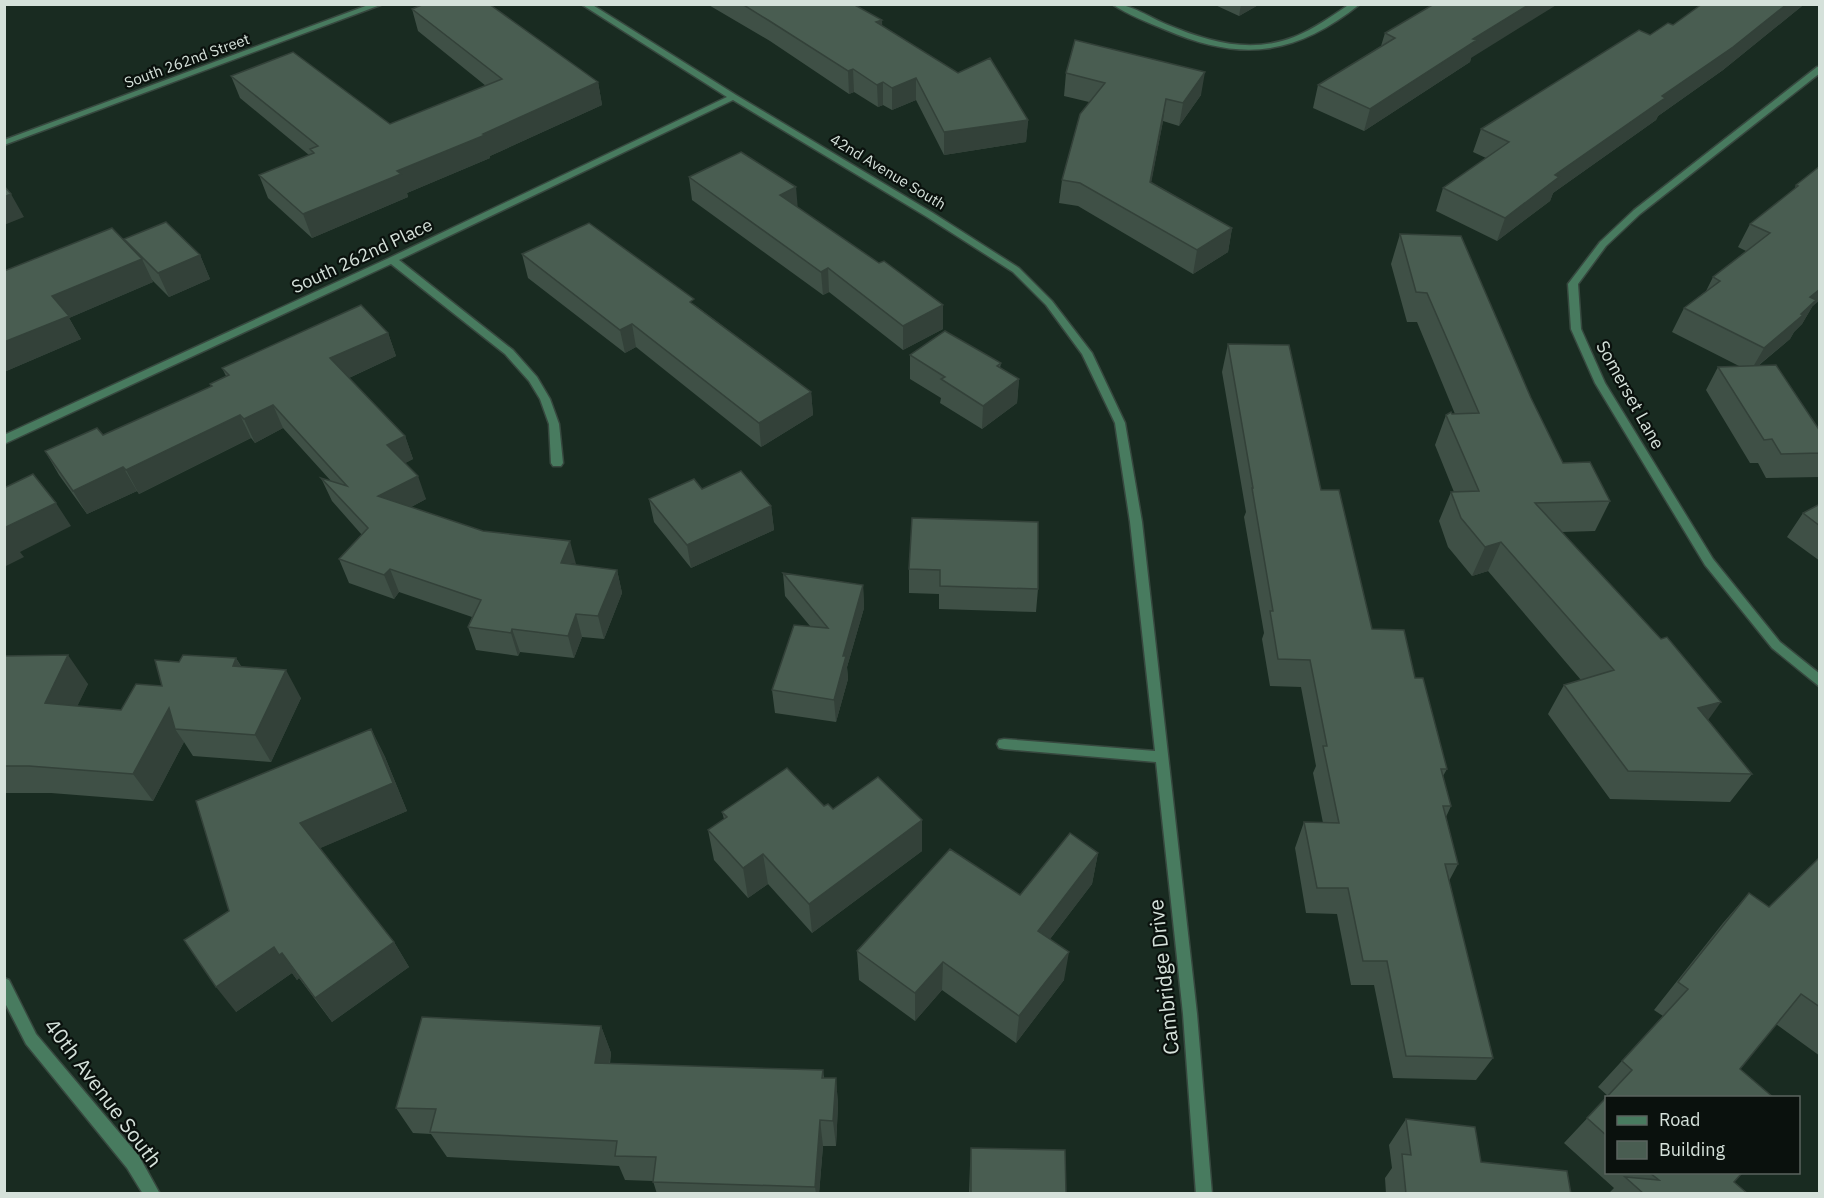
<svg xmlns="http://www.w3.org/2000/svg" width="1824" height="1198" font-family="'IBM Plex Sans',sans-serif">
<rect width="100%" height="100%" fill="#192b21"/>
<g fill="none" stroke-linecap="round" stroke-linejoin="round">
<defs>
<path id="minor" d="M371,4H383L4,145V140Z
M581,4H591L736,95L933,213L1019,268L1052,301L1092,353L1125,423L1142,522L1197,1014L1212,1194H1196L1183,1014L1156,762L1004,749L999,748L997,744L999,740L1004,739L1155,751L1130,522L1115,423L1082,354L1046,305L1013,272L927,217L733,100L399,260L513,350L537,377L550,399L559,424L563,463L561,466H553L551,463L549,424L540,399L529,381L505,354L391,264L4,444V435L389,258L727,97Z
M1112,4C1132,4 1150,18 1168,25C1209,42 1251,54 1294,37C1314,29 1332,16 1350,4H1360C1295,56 1241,62 1166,30C1149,23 1128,15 1112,4Z
M1817,67H1820V73L1640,214L1606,246L1578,284L1581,329L1605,383L1713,559L1780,642L1820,674V687L1772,648L1705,565L1595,383L1571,329L1568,284L1600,242L1634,210Z
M4,978L9,980L36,1034L139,1156L160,1194H143L127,1168L26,1044L4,1001Z"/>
</defs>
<use href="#minor" stroke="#37483f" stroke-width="3"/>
<use href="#minor" fill="#487b5f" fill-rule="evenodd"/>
</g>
<path fill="#3f5046" d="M707,4H853L882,26L1028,120L1026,142L944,155L916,100L892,110L883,105L878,107L854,92L849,94L770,41Z
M1213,4H1260L1239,16Z
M1802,6L1723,70L1658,116L1656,120L1553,193L1550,201L1497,241L1436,211L1443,188L1486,158L1473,152L1481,129L1650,35L1673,25Z
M412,9L598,82L602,105L490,156V158L407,193L408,197L312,238L268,198L259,175L309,155L240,98L231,76L390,124L486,86L418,31Z
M1385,33L1471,58L1470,62L1364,131L1313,108L1318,85L1381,46Z
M1066,73L1201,95L1179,126L1163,121L1151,182L1232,228L1228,252L1193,274L1078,206L1059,203L1062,180L1089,102L1064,96Z
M1820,166L1812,307L1802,324L1794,332L1790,339L1758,366L1820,431V475L1819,477L1766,478L1758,463H1750L1706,390L1718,367L1739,366L1672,332L1684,308L1706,291L1713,277L1746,251L1738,247L1750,224L1794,190L1796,185Z
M689,177L798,208L943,329L903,350L829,292L823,295L692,200Z
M1400,234L1531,398L1563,463L1610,501L1595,531L1562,532L1708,720L1752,774L1730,802L1610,799L1548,714L1564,685L1581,680L1488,571L1472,576L1448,547L1439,521L1451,492H1454L1435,445L1446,415L1455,414L1417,322H1407L1391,264Z
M124,239L200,255L210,279L169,297L151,279L153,282L69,318L81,339L4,372V271L126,243Z
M522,254L695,305L811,392L813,415L761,447L636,347L625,353L528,278Z
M388,333L396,356L349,378L405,436L413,459L405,463L426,499L411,507L576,565L617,570L622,593L604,639L582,637L574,658L520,652L518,656L476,650L468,627L472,617L399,592L394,599L349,583L339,559L362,535L332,501L321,478L331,481L283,428L255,443L251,438L139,494L137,491L87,514L59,475L45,451L103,435L211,387L210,384L226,376L222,368Z
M1228,344L1321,490L1372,629L1415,678L1447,769L1443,776L1451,806L1446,817L1458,864L1449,881L1493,1058L1476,1080L1393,1078L1374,985H1351L1337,914L1306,913L1295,848L1304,822L1323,823L1313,773L1316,766L1301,687L1270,686L1262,639L1264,633L1244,517L1246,512L1222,372Z
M910,355L1001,363L1000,368L1019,379L1017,403L982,429L940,403L941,398L910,379Z
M702,489L771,506L774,530L691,568L654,522L649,499Z
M1820,504V561L1787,537L1803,513Z
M912,518L1038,589L1036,612L939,609V594L909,593V569Z
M783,573L863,585L864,608L847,667L848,679L836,722L775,713L772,690L810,626L785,596Z
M4,656L88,684L77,706L121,710L162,686L179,662L236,658L241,666L301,698L271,762L193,756L184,742L153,801L51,793H4Z
M371,729L385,757L407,811L320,848L394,942L409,967L332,1022L299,978L297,980L292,973L236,1012L229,911Z
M824,806L833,809L922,820V851L812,933L768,884L748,898L714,860L708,830L724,819L722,812Z
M1098,853L1092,884L1050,939L1064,980L1016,1043L942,990L915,1021L859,980L857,951L1020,895Z
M1820,857V1056L1776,1024L1606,1098V1173H1742L1734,1182L1748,1194H1608L1614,1188L1564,1143L1608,1096L1598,1087L1663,1016L1654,1010L1723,923L1749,893L1769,907Z
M601,1026L611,1053L610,1064L823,1070L824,1078H836L838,1105L836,1146H823L819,1194H657L653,1181L625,1180L619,1166L447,1157L431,1134L413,1133L396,1108Z
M1406,1119L1481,1162L1571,1194H1386L1385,1178L1392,1168L1389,1145Z
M971,1148L1066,1194H969L970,1165Z"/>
<path fill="#334139" d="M1241,4H1260L1239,16Z
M1530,4H1558L1471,58L1470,62L1364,131L1370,109L1473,39Z
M1787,4H1803L1802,6L1723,70L1658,116L1656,120L1553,193L1550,201L1497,241L1505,218L1555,175Z
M882,20L883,42L876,22Z
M853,69L854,92L849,94L848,71Z
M1205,72L1201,95L1179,126L1183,103Z
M916,78V100L892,110V88Z
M598,82L602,105L490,156V158L407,193L408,197L312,238L303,214L397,171Z
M883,82V105L878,107L877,85Z
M1166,99L1163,121L1147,205L1150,182Z
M1028,120L1026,142L944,155V132Z
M796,187L798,210L780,195Z
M11,194L24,217L4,225V197Z
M1232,228L1228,252L1193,274L1197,250Z
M200,255L210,279L169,297L158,273Z
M142,259L153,282L69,318L81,339L4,372V342L52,296Z
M828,268L829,292L823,295L821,272Z
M1820,289V300L1812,307L1802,324L1794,332L1790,339L1750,372L1764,348L1810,297Z
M943,305V329L903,350V326Z
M632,324L636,347L625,353L620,330Z
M388,333L396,356L340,382L330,358Z
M1019,379L1017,403L982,429L983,406Z
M811,392L813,415L761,447L759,423Z
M273,405L283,428L255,443L244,419Z
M240,415L251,438L139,494L126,470Z
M405,436L413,459L396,468L387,445Z
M123,467L137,491L87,514L73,491Z
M418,476L426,499L387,520L378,496Z
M56,503L71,526L20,552L24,557L4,567V528Z
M771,506L774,530L691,568L687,545Z
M570,541L576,564L561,563Z
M1501,542L1488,571L1472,576L1485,547Z
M390,569L399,592L394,599L384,575Z
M617,570L622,593L604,639L598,616Z
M863,585L864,608L847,667L848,679L836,722L834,700L843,656Z
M576,614L582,637L574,658L568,636Z
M512,629L520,652L518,656L511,633Z
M68,655L88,684L66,730L45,703Z
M236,658L252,687L233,666Z
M286,670L301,698L271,762L255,735Z
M1721,702L1701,730L1698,708Z
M169,708L175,729L184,742L153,801L133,774Z
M371,729L385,757L407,811L316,850L300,823Z
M922,820V851L812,933L809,904Z
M1098,853L1092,884L1034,960L1038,931Z
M763,854L768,884L748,898L743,868Z
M394,942L409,967L332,1022L315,998Z
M274,947L282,953L299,978L297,980L292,973L236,1012L216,987Z
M1069,952L1064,980L1016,1043L1019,1016Z
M943,962L942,990L915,1021V993Z
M601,1026L611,1053L605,1090L595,1063Z
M836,1078L838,1105L836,1146L833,1121Z
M820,1120L823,1146L819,1194H816L815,1187Z"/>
<path fill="#495d51" stroke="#334139" stroke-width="1.5" d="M424,4H489L598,82L483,134L485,135L397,171L401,174L303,214L259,175L314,153L310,149L318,146L231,76L293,52L390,124L502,79L412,9Z
M742,4H853L882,20L876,22L958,73L990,58L1028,120L944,132L916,78L892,88L883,82L877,85L853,69L848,71L768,20Z
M1434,4H1530L1473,39L1477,40L1370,109L1318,85L1395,38L1385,33Z
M1702,4H1787L1733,47L1662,96L1665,98L1555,175L1559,177L1505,218L1443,188L1509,142L1481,129L1639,30L1650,35L1668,23L1673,25Z
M1075,40L1205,72L1183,103L1166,99L1150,182L1232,228L1197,250L1080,183L1062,180L1080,114L1105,83L1066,73Z
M741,152L796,187L780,195L879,263L884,261L943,305L903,326L828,268L821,272L689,177Z
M1820,166V289L1810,297L1816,300L1801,314L1803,315L1764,348L1684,308L1720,281L1713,277L1770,233L1750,224L1798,186L1796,185Z
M4,186L11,194L4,197Z
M166,222L200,255L158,273L124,239Z
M589,223L694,299L690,302L811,392L759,423L632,324L620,330L522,254Z
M112,228L142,259L52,296L69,316L4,342V271Z
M1400,234L1461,236L1531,398L1563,463L1590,462L1610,501L1535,503L1661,639L1667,637L1721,702L1698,708L1752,774L1628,771L1564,685L1614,670L1501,542L1485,547L1461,518L1451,492L1479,491L1446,415L1451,412L1452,414L1479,413L1427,293L1416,292Z
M361,305L388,333L330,358L405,436L387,445L418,476L378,496L483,531L570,541L561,563L617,570L598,616L576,614L568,636L512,629L511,633L468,627L481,600L390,569L384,575L339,559L368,528L321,478L347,486L273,405L244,419L240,415L126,470L123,467L73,491L45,451L97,428L103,435L212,386L210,384L229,375L222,368Z
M945,331L1001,363L997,366L1019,379L983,406L941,379L945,377L910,355Z
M1228,344L1289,345L1321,490H1339L1372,629L1404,630L1415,678H1423L1447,769H1441L1451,806H1443L1458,864H1445L1493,1058L1406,1056L1387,961H1363L1348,888H1317L1304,822L1339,823L1323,746H1327L1310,660L1278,659L1270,611H1273L1252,488H1253Z
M1776,365L1820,431V453L1781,454L1772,439L1764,440L1718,367Z
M741,471L771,506L687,545L649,499L694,479L702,489Z
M33,474L56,503L4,528V488Z
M1820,504V526L1803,513Z
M912,518L1038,522V589L940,586V570L909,569Z
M783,573L863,585L843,656H846L834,700L772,690L794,625L828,628Z
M68,655L45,703L121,710L136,684L162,686L155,660L179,662L183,655L236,658L233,666L286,670L255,735L175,729L169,708L133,774L29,766H4V656Z
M371,729L393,783L300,823L394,942L315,998L282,953L279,955L274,947L216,987L184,940L229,911L196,801Z
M787,768L824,806L828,804L833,809L878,777L922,820L809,904L763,854L743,868L708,830L727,817L722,812Z
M1070,833L1098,853L1038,931L1069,952L1019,1016L943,962L915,993L857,951L950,849L1020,895Z
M1820,857V1007L1801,994L1740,1069L1774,1098H1606V1135L1587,1118L1632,1070L1622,1061L1688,989L1678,982L1749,893L1769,907Z
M422,1017L601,1026L595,1063L823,1070L822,1078H836L833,1121L820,1120L815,1187L653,1182L656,1157L615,1156L617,1141L430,1132L436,1109L396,1108Z
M1406,1119L1475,1127L1481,1162L1567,1171L1571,1194H1406L1402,1154L1411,1155Z
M971,1148L1065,1150L1066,1194H971Z
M1650,1173H1742L1734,1182L1748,1194H1644L1625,1177L1659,1180Z"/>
<g text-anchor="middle" stroke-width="4.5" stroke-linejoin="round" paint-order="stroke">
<g font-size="15" fill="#d5e1da" stroke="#0a110d">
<text transform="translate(187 61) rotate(-20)" y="5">South 262nd Street</text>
<text transform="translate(888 172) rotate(31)" y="5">42nd Avenue South</text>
</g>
<g font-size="18" fill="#d5e1da" stroke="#0a110d">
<text transform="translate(362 256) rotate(-25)" y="6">South 262nd Place</text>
<text transform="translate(1630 395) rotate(61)" y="6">Somerset Lane</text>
</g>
<g font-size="21" fill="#d5e1da" stroke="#0a110d">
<text transform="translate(1164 977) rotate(-96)" y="7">Cambridge Drive</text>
<text transform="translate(103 1093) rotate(53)" y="7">40th Avenue South</text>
</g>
</g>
<rect width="1824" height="1198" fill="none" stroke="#d5e1da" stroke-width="12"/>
<rect x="1605" y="1096" width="195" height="78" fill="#0a110d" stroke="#5b645f" stroke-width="1.5"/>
<rect x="1617" y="1116" width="30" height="9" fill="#487b5f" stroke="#5b645f" stroke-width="1.5"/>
<text x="1659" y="1126" font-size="18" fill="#d5e1da">Road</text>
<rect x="1617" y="1141" width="30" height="18" fill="#495d51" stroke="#5b645f" stroke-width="1.5"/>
<text x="1659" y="1156" font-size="18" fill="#d5e1da">Building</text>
</svg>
